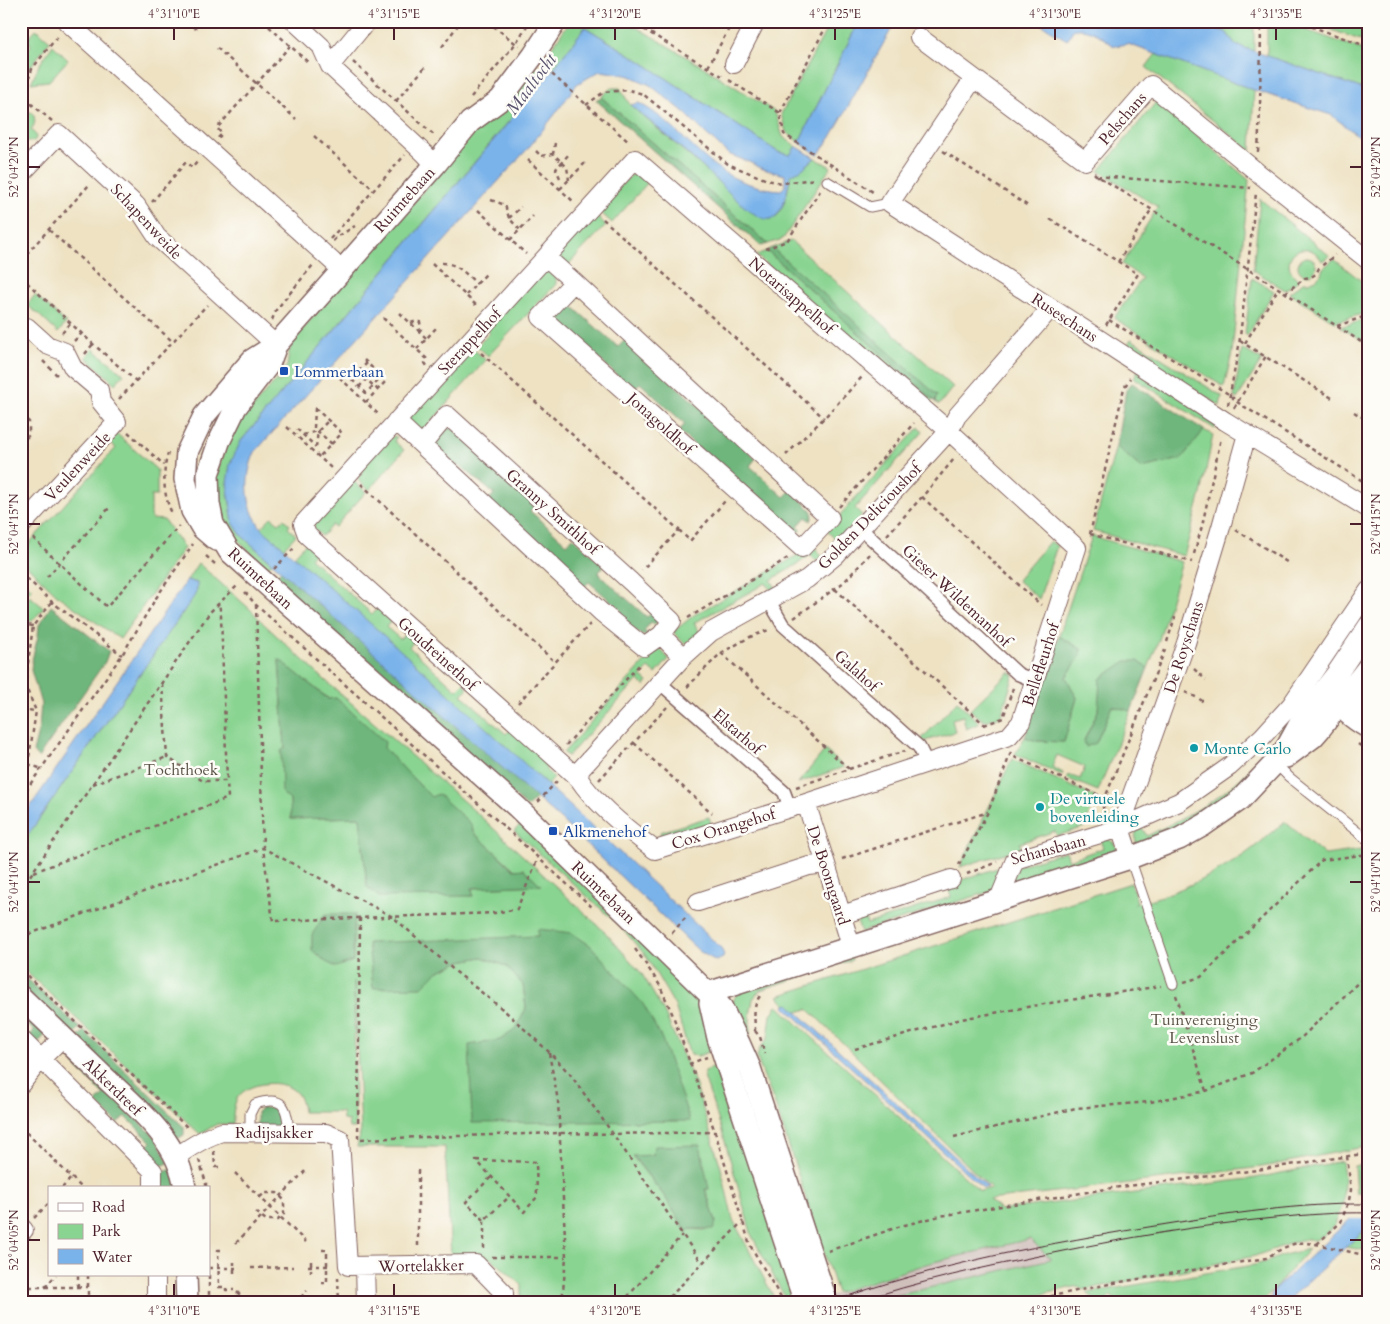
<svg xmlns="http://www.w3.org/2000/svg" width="1390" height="1324" font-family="Cardo,serif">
<rect width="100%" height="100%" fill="#fdfcf7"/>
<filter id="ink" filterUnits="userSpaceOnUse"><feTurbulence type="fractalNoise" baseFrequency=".02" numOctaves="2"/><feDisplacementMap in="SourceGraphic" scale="10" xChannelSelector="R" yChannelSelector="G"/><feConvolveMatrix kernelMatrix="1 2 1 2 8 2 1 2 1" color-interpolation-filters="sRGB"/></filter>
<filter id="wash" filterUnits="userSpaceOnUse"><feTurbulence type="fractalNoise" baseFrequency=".0096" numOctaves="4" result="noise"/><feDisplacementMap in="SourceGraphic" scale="20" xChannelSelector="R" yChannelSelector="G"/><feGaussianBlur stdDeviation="1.12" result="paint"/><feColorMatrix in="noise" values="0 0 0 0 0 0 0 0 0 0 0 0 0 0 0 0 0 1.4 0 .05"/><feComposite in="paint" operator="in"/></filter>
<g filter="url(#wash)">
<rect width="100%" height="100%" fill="#eee2c3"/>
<path fill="#d0c0bc" d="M1335,1197L879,1303H808L926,1264L990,1248L1111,1223Z"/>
<path fill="#89d491" stroke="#6a7a5e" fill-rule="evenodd" d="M570,21H626L705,68L775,112L783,137L796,146L790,155L778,152L634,57L585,27L554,68L544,59Z
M831,21H859L799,142L786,132L781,114Z
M1192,21H1254V51L1236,45L1226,32Z
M1267,21H1280L1369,52V91L1267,56Z
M1306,21H1369V43Z
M36,29L50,41L28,70L21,91V53H24L31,46L28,38Z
M53,45L68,60L49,81L31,83L39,65Z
M1156,54L1254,90L1251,151L1146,67Z
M535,67L546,77L241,441L227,483L233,523L242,536L272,563L267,568L239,541L224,520L218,504L216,478L229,435L276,380L279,382L285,375L282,372L287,366L289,352L294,339L478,128Z
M611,88H620L630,105L707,171L749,210L764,218L777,216C785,204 789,189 790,175L808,164L815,158L831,167L783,239L768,244L601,97Z
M1157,101L1249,180L1232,353L1224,387L1114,318L1142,278L1122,264L1158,207L1099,171Z
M27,111L33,113C36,121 35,124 31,130L35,134L36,138L34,141L29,142L23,138L26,134L21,129V113Z
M636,171L651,179L612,223L596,208Z
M1260,199L1330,256L1322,261C1305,232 1273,261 1299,280L1285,290L1253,270Z
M596,216L606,225L565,268L555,253Z
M791,241L953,387L939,405L935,402L936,395L772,248Z
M767,251L933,400L925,408L756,255Z
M1298 266a9 9 0 1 1 18 0a9 9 0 1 1-18 0Z
M1334,259L1369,287V312L1335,322L1289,293L1303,282H1309L1316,279L1321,274L1323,268Z
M546,269L556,278V284L488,356L477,346L490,333L486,329Z
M1252,278L1274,291L1247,336L1245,334Z
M35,295L66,323L58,333L37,313L27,305Z
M1369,319V344L1340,327Z
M1131,339L1222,396L1220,406L1127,346Z
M471,347L486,360L421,433L405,420Z
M93,349L124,374L115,384L86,357Z
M1242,349L1262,360L1237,399L1234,397Z
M1138,370L1217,420L1215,429L1134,378Z
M919,427L923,432L855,508L862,515L838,542L825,529L840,515Z
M1204,430L1213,435L1202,490L1184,556L1093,531L1116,446L1141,468L1181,459Z
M117,434L157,470V496H151V519L164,520L184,548L120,639L58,596L21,560V552L116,448L109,442Z
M393,436L397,437L394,441L404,450L369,490L357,479L363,472L360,468Z
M350,478L366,492L335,527L332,525L322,536L314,529V523Z
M271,517L279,523L284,519L290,525L288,528L296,535L284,548L261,528Z
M1092,536L1182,562L1159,640L1148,668L1138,661L1101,679L1098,711L1084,740L1096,743L1112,706L1131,711L1098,791L1066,778L1068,775L1080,779L1085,767L1057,755L1052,767L1063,773L1062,775L1015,754L1025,737L1037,741L1064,742L1077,698L1066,677L1080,657L1081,649L1059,636Z
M1050,541L1057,546L1039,599L1017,580Z
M307,542L317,550L310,558L372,614L379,607L393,619L386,627L400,639L407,632L415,640L409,647L457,690L464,683L468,688L462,695L506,734L513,727L551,762L545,769L554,778L548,785L294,556Z
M812,544L822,556L816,561L810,555L798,564L771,580L776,588L771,591L766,583L694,623L700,633L685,644L673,632L694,615L793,558Z
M198,563L251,610L264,624L317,673L479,815L605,932L642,974L664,1012L695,1083L721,1168L733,1220L777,1303H521V1284L492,1259L451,1257L445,1147H357L361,1130L354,981L355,1128H349L348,1121L343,1120L342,1112H303C302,1103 300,1094 292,1089C277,1079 248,1083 238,1097C233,1105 233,1115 233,1124H217L200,1134L21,967V845L184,611L197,583L187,580ZM279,660L329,699L336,698L384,742V748L431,797L472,825L473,832L515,870L524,869L540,885L472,888L473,896L367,887L360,817L291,819L290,800L281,752L285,749ZM325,914L353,943V961ZM538,930L690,1121L500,1040L517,1029L526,1008L523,985L506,966L482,957L461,961L437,972L422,987L368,944L539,936ZM654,1146L709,1189L705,1188L716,1222L705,1230L689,1229L686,1232L665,1197L633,1157L653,1156Z
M21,578L32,589L25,596L28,599L30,596L44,608L32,621L21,619Z
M658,647L669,659L656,674L649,668L641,676L648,682L645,686L638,680L568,756L563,753Z
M1009,672L1014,675L1001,716L984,721L970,710Z
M957,701L980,723L966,729L963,716L952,719L955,732L918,743Z
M1293,716L1274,753L1242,784L1195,817L1160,835L1137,845L1135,839L1136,832L1142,828L1147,836C1173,823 1201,810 1224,792C1246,776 1264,755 1282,734L1278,732Z
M825,750L844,767L798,783Z
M1012,759L1095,797L1085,827L1057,836L1055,831L1020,843L1021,848L960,867Z
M709,817L711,824L662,839L660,832Z
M1285,822L1325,855L1369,849V1146L1262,1167L989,1200L1000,1210L1256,1178L1342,1161L1344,1177L1343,1203L1335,1225L1324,1235L1315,1240H1300L1255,1256L1083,1290L1078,1286L1004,1303L869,1302L1051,1259L1030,1239L926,1264L837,1293L776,1107L759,1064L757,1056L760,1048L768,1038L771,1015L777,1005L980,1191L991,1188L808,1009L797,1012L789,1005H786L778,996L1131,883L1137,902L1134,904C1168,896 1203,881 1233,862C1251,851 1268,836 1285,822Z
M520,825L625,920L692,990L709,1029L716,1049L698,1056L690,1055L675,1006L646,956L619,925L514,831Z
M1108,839L1114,843L1118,850L1008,885L1018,866L1066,851L1069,860L1103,848L1100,840Z
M1003,866L992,891L861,932L857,922L860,917L864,915L867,924L951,897L948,887L949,884Z
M851,954L852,960L760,990L753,999L750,1015V1034L743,1037C732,1014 725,1012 740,989Z
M715,1067L721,1069L796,1303H788L752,1236L722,1131L704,1077L705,1071Z
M1369,1163V1194L1356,1193L1354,1166Z
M1369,1226V1251L1345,1247Z
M1309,1249L1262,1303H1119L1111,1296L1104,1303H1100L1087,1293L1254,1265L1266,1262L1284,1255Z"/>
<path fill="#6eb67b" stroke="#5c6a53" d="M601,97L768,244L761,246L596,100Z
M772,248L937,395L935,402L767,251Z
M572,294L578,299L572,306L618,347L625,340L756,458L750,466L784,497L791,490L811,510L813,515L811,521L806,517L798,526L802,530L797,532L789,530L679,431L685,424L640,383L633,390L554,318L553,313Z
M1132,383L1204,430L1181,459L1141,468L1116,446L1126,390Z
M448,428L453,429L536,504L530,511L567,544L573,537L604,566L598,573L647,617L654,611C658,616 659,619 655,625L651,622L644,631L648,634L643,636L617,618L622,611L589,582L583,588L488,501L494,494L460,465L454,470L433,451C433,441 437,431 448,428Z
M281,570L537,798L527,807L274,579Z
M51,606L109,651L105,662L38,758L33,752L39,728L41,704L31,670L32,660L38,636L39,625Z
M1059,636L1081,649L1080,657L1066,677L1077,698L1064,742L1037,741L1025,737Z
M279,659L328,699L336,698L385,742L384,748L431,797L438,794L472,825L473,832L514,870L524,869L541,885L472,888L473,896L379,897L367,887L360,817L291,819L290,800L282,793L281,751L285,748Z
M1126,661H1138L1148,668L1131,711L1112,706L1096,743L1086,747L1084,741L1098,711L1100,679Z
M325,914H355L353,943V961L336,967L326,962L312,950V935Z
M538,929L572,933L591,946L643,1004L662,1039L690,1121L472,1123L469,1045L500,1040L516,1029L526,1008L523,985L506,966L482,957L461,961L437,972L422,987L373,988L368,943L538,936Z
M21,973L80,1028L72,1036L21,986Z
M21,1008L46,1034L36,1045L27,1038L34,1031L21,1018Z
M84,1031L184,1127V1135L177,1139L76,1039Z
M77,1061L156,1138L169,1163L155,1168L140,1153L151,1142L125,1116L117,1123L96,1102L104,1095L74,1065Z
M262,1108C284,1108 280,1109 281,1129H257V1112Z
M700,1145L709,1189H705L716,1222L714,1229H690L687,1232L665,1197L633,1156L653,1155L654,1146Z
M172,1169L177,1188H158V1174Z"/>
<path fill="#7ab3ea" stroke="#62698a" d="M859,21H896L831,137L818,155L799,142Z
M1036,21H1192L1226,32L1236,45L1369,91V144L1331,115L1254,90L1128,44L1114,46C1103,38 1087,25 1073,30L1067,40Z
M585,27L634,57L778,152L790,155L796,146L815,158L801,170L790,175C789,186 783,216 771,219C764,221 756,215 750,211C735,200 722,185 708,172C683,149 657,127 630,105L639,103C673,121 694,154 725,173C742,183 762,189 781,190L785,186V175L763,169L749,162L728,154L703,131L684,112L650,85L630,76L615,73L600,71L577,84L556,113L530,146L255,452C247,470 245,492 252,511C254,517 258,523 261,528C419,663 570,805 721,948L724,955L723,958L716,961L699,951L561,820L242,536L233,523L227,483L230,464L241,441L554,68Z
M187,580L197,583V589L195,595L21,845V820Z
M789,1004L797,1012L988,1187L983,1188L785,1007L786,1005Z
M1369,1199V1226L1293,1295L1289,1303H1271V1296L1276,1288L1348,1221Z"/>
<path fill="#eee2c3" d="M1369,1197V1219H1347L1367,1198Z"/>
</g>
<g filter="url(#ink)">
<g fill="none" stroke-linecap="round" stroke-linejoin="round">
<defs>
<path id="service" d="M827,181L870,207L890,203
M1275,763L1289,777L1369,841
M1130,858L1173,984
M250,1133V1114L255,1104C284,1095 287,1106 289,1133"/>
<path id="pedestrian" d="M860,528L1018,674L1035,681
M768,599L783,625L919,747L927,763
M659,682L784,792L790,808"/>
<path id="minor" d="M66,21L342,270
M294,21L321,46L330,66L425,154L435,165
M919,37L1085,161L1151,85L1257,172L1369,261
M734,64L756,21
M330,66L367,21
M974,78L890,203L1225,421L1369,509
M635,159L949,431L1077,548L1021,722L1009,736L806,803L655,850C629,831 596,805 579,779L307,535L303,524Z
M21,174L59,134L136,205L157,237L276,345
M546,257L574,282L830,518L802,548L541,317L574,282
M21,327H27L47,345L65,352L73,368L99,390L101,402L117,422L21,526
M396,421L601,612L644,647L661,635L672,621L631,582L447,415L422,445
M661,635L683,657
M579,779L580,770L683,657L711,632L807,579L836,555L949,431L957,416L1051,308
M806,803L826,864L851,946
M1130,858L1120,828L1186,643L1221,527L1247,434
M999,899L1015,860L1120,828L1179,802L1229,767L1262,737L1291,705L1369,590
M698,902L809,866L826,864
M842,915L951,879
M21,1039L153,1171V1188
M21,1084L41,1059L63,1037
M176,1157C190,1147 205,1137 222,1132L326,1133L340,1139L348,1266L476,1264L504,1293V1303
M21,1227L24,1230
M365,1266L366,1303
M156,1275V1303"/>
<path id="tertiary" d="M556,21L533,56L500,100L470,122L435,165L276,345L269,364L236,407L219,442L208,474L209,504L213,524L229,551L517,807L708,993L722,1008L739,1043L750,1068L827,1303
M216,540L202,528L192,511L185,479L187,452L204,416L252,360L276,345
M1338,687L1350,691L1369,707
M1333,694C1343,711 1352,718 1369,728
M1286,757L1313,737L1320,729L1369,666
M708,993L1130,858L1179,839L1204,825L1240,800L1275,763L1287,747L1304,716L1336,675L1369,626
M21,997C47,1022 72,1046 98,1071C132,1104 178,1137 185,1188
M710,1003L718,1038L805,1303
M186,1275L187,1303"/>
</defs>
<use href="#service" stroke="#836360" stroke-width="11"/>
<use href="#pedestrian" stroke="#836360" stroke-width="15"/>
<use href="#minor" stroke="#836360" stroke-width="20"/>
<use href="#tertiary" stroke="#836360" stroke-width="24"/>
<path stroke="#836360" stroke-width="2.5" stroke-dasharray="4 4" stroke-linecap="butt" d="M99,21L109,30L117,21
M187,21L197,30
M263,21L310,64
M487,21L519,46
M630,21L722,76
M1296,21L1369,47
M442,47L461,21
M217,48L296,119
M353,62L436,137
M708,67L733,21
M546,69L630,143
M729,80L780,113L784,134L787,136L876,194
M471,97L516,43L530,21
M396,101L427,65
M586,105L604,92L629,90L643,94L728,164L767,180L782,183L816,179
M780,113L829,21
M52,121L23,97L32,69L53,42L59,36
M314,136L374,190
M218,138L222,134L217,128L290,46
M555,143L553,154L567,167L569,180
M536,151L541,156L552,154
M943,151L1028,206
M1258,152L1260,110L1261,21
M528,160L574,202
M1094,173L1096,175L1278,288L1369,347
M1097,176L1251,188
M560,178L556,169L569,154
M560,189L585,163
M491,200L505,205L509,218L520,230
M152,202L186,162L192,168L198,161
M478,210L526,254
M509,218L521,207
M603,219L824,418
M1050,219L1138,274L1106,325
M49,230L172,341
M330,239L405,155
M510,240L533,216
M333,241L337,237L355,226
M765,249L787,241L820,191
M21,260L89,185
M1118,262L1151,210
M442,263C457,263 466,274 477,284
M432,264L478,307
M21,277L93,344L136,381
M1285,293L1305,278L1311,277L1316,274L1319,268L1335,255
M466,295L486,274
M400,313L426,338
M383,318L427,359L425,363L427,366
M272,320L276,310L313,265
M1109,320L1230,395L1237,402L1369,485
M411,323L417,321L420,322L421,329L419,331
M1337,326L1369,315
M62,333L71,323
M74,341L82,333
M1240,341L1332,398
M1245,343L1278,289
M417,349L436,328
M481,353L679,530L642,570
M85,354L93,344
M364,360L386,381L366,402
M43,361L57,375
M367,363L351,379L366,393L382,377
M352,366L378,390
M334,372L379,415
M359,387L375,370
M119,399L207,305
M1228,405L1239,346L1256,193
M315,408L342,433L319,457
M315,408L314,428L332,444
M1234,408L1266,356
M1354,412L1369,421
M21,415L29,422V435L21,443
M287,427L331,468
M297,429L316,447
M128,432L164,465
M303,435L318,431L328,421
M316,447L318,431
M168,453C162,473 163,497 173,515
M786,455L824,418L862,377
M361,484L555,662
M922,497L1041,605
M839,507L914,423
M679,530L690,541L725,501
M1236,530L1290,564
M1090,534L1124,388L1130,378
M1090,534L1192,562
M887,535L922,497L954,459
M33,538L59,563L107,607L179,526
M1194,554L1202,526L1221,438
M206,556L215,564
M274,569L296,546
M21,573L52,602L122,655
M47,577L110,507
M835,589L985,725
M245,592L256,605L510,832L592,907
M256,605L263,848L273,921L495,913L517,909L538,858
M688,618L788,558
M794,618L844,582L870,554
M21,624L33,626
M1167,642L1175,617
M721,653L849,769
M1194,669L1206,680
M162,683L167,757L203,781H227L221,616L219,603
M687,687L721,653L750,637L771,629
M21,689L26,687
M1185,692L1198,698L1205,703
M518,703L590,624
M21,709L35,711
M984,725L1003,718L1013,688
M634,743L712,813
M1358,744L1369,752
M566,745L641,663
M1011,752L1010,755L1114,802
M28,764L42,769
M21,769L28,764L36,711L25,685L33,626L52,602
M599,780L667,707
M93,784L167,757
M796,787L849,769L905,751
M21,797L122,655L156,598L193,544
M538,802L558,780
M1106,817L1103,807L1105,798L1165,650
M1090,820L1099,795
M842,859L988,812
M959,865L988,812L1010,755
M34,872L228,798L227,782
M967,874L997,862
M21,889L210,612L238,585
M360,918L358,1139L559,1133L613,1134L715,1132
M672,933L688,915
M21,937L263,848L393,917L456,972L506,1012L549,1052L570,1074L613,1134L702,1263
M635,949L643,960L659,984L672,1013L715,1132L750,1245L784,1303
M21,970L189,1129
M1184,982L1201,977L1322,860L1369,854
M1176,995L1206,1091
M755,1031C755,1019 752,1006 760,996
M755,1031L760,1037L765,1054
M855,1049L961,1019L1044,1004L1161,986
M549,1053L558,1101L566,1257L562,1303
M689,1064L707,1057
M21,1127L82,1188
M954,1137L1076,1108L1150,1102L1206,1091L1252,1073L1301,1038L1369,972
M214,1151L215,1167H220
M199,1160L206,1183V1188
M476,1160L536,1162L537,1197L524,1212Z
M418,1170V1249
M235,1173L306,1242
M62,1188L72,1177
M256,1212L266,1220H278L284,1214V1200L277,1193H265L260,1197
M34,1218L49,1203
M484,1220L466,1202L491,1177
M236,1243L305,1171
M1317,1244L1341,1222L1349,1200L1351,1190L1347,1156
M484,1249V1220L509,1197
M221,1250H218L219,1287H226V1290H234
M322,1250H327V1283H322
M828,1251L901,1226L940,1216L1112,1188L1250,1171L1369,1153
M492,1257H566
M311,1261V1272
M308,1266H329
M209,1268H236
M251,1268L293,1267
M234,1273V1262
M78,1275V1286
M88,1275V1303
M209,1275V1303
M338,1277L339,1303
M21,1287H88
M45,1287L56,1275
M237,1292L248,1303
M295,1303L307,1291
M622,1303L682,1235
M664,1303L743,1221
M1019,1303L1114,1283L1266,1258C1276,1252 1287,1245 1298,1243C1314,1241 1351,1253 1369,1256"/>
<use href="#service" stroke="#fff" stroke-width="9"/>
<use href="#pedestrian" stroke="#fff" stroke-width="12"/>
<use href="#minor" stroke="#fff" stroke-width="18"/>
<use href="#tertiary" stroke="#fff" stroke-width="21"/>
<path stroke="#4a1f2b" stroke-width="1" d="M828,1303C935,1264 1049,1243 1161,1225C1230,1214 1299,1203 1369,1204
M854,1303C918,1281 986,1267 1053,1253C1126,1238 1200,1225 1274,1218C1306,1215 1337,1212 1369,1213"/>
</g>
</g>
<path fill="none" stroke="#4a1f2b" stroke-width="2" d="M174,28V40M394,28V40M615,28V40M835,28V40M1055,28V40M1276,28V40M28,167H40M1350,167H1362M28,524H40M1350,524H1362M28,882H40M1350,882H1362M28,1240H40M1350,1240H1362M174,1284V1296M394,1284V1296M615,1284V1296M835,1284V1296M1055,1284V1296M1276,1284V1296"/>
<g fill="#1a4fb4" stroke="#fdfcf7" stroke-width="2">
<rect x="279" y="366" width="10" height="10" rx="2.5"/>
<rect x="548" y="826" width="10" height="10" rx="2.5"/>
</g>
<g fill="#0f9aa8" stroke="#fdfcf7" stroke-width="2">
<circle cx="1194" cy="748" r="5"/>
<circle cx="1040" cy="807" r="5"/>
</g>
<g text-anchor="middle" stroke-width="5" stroke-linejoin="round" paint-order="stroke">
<g font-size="16" fill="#4a1f2b" stroke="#fdfcf7">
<text transform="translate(1122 118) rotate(-49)" y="6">Pelschans</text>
<text transform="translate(404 199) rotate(-48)" y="6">Ruimtebaan</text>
<text transform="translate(147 221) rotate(47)" y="6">Schapenweide</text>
<text transform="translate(792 295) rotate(41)" y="6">Notarisappelhof</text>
<text transform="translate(1065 317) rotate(33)" y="6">Ruseschans</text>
<text transform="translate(469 341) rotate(-47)" y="6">Sterappelhof</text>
<text transform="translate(661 423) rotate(42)" y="6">Jonagoldhof</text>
<text transform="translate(77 466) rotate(-47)" y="6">Veulenweide</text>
<text transform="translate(553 511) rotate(42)" y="6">Granny Smithhof</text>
<text transform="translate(869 516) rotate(-46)" y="6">Golden Delicioushof</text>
<text transform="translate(261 578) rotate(43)" y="6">Ruimtebaan</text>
<text transform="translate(957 595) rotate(43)" y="6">Gieser Wildemanhof</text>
<text transform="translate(1183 647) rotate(-72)" y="6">De Royschans</text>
<text transform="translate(438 653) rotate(42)" y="6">Goudreinethof</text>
<text transform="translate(1040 664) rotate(-72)" y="6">Bellefleurhof</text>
<text transform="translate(857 670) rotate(42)" y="6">Galahof</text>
<text transform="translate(738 731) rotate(41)" y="6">Elstarhof</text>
<text transform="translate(723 828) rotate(-17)" y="6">Cox Orangehof</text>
<text transform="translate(1048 849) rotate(-15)" y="6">Schansbaan</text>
<text transform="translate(829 875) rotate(72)" y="6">De Boomgaard</text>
<text transform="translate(604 892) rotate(44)" y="6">Ruimtebaan</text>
<text transform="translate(113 1086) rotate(44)" y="6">Akkerdreef</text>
<text x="274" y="1138">Radijsakker</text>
<text transform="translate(421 1265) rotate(-1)" y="6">Wortelakker</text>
</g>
<g font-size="16" fill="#164399" stroke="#fdfcf7" text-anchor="start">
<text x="294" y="377">Lommerbaan</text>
<text x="563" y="837">Alkmenehof</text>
</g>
<g font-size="16" fill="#0d838f" stroke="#fdfcf7" text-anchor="start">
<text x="1204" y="754">Monte Carlo</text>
<text x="1050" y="804">De virtuele<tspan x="1050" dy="18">bovenleiding</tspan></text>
</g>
<g font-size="16" fill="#5d554a" stroke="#fdfcf7">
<text x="181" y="775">Tochthoek</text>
<text x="1204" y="1025">Tuinvereniging<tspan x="1204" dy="18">Levenslust</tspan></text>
</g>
<g font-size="18" font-style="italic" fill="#5b536e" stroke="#fdfcf7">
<text transform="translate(531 84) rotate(-53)" y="6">Maaltocht</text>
</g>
</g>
<rect width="1390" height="1324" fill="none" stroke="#fdfcf7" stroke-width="55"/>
<rect x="48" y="1186" width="162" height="90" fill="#fdfcf7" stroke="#b5a4a5"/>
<rect x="58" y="1203" width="25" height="8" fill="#ffffff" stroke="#b5a4a5"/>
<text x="92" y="1212" font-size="15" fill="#4a1f2b">Road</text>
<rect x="58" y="1224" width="25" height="15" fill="#89d491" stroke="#b5a4a5"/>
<text x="92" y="1236" font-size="15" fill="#4a1f2b">Park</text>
<rect x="58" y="1249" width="25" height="15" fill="#7ab3ea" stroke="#b5a4a5"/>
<text x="92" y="1262" font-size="15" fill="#4a1f2b">Water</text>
<rect x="28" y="28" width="1334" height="1268" fill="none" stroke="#4a1f2b" stroke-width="2"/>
<g font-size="12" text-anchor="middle" fill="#4a1f2b">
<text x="174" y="18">4°31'10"E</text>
<text x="394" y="18">4°31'15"E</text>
<text x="615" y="18">4°31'20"E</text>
<text x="835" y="18">4°31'25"E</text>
<text x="1055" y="18">4°31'30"E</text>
<text x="1276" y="18">4°31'35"E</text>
<text transform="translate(14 167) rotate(-90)" y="4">52°04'20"N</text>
<text transform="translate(1376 167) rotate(-90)" y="4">52°04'20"N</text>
<text transform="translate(14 524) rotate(-90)" y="4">52°04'15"N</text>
<text transform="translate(1376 524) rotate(-90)" y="4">52°04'15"N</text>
<text transform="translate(14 882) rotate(-90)" y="4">52°04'10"N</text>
<text transform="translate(1376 882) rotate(-90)" y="4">52°04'10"N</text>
<text transform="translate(14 1240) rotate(-90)" y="4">52°04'05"N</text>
<text transform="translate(1376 1240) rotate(-90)" y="4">52°04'05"N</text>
<text x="174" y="1315">4°31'10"E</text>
<text x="394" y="1315">4°31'15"E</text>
<text x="615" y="1315">4°31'20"E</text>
<text x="835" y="1315">4°31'25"E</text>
<text x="1055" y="1315">4°31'30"E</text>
<text x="1276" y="1315">4°31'35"E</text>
</g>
</svg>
